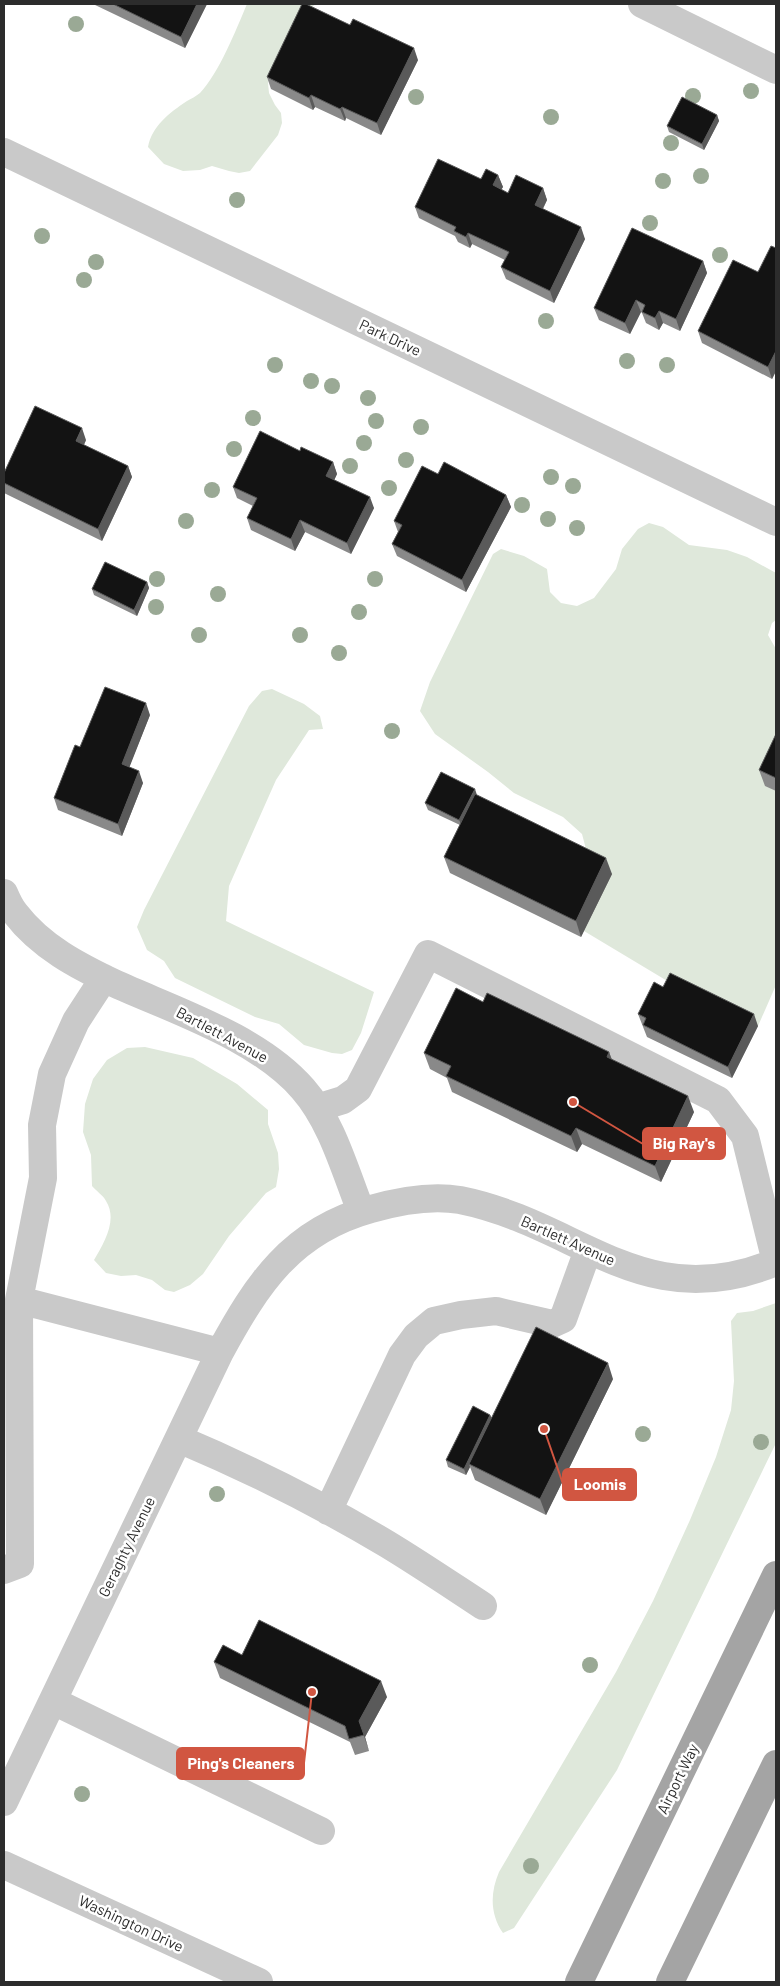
<svg xmlns="http://www.w3.org/2000/svg" width="780" height="1986" font-family="Barlow,sans-serif">
<rect width="100%" height="100%" fill="#fff"/>
<path fill="#dfe8db" d="M247,4H316L304,12L273,69L268,83L269,93L275,105L281,113L282,123L278,135L250,171L239,173L229,171L212,166L200,170L183,171L164,164L148,147C152,126 169,113 187,101C191,99 196,96 200,93C219,73 236,30 247,4Z
M649,523L663,527L689,545L727,550L747,557L776,573V620L772,623L768,635L776,649V762L765,785L776,791V985L758,1026L674,985L584,931L586,849L582,834L563,817L514,793L488,772L435,734L420,711L430,682L493,554L501,549L524,556L547,569L550,592L561,603L577,606L594,598L616,569L622,549L638,529Z
M272,689L304,704L320,716L323,729L309,730L276,780L229,886L226,921L374,992L361,1033L352,1050L342,1054L332,1053L304,1045L279,1024L255,1017L175,978L164,961L147,950L137,927L144,910L249,706L262,691Z
M145,1047L193,1058L237,1084L268,1110V1124L278,1153L279,1169L276,1187L266,1193L229,1236L203,1274L190,1285L174,1292L165,1290L152,1280L136,1275L121,1276L106,1273L94,1260C104,1243 118,1220 106,1201C103,1195 96,1191 92,1186L91,1155L83,1132L85,1104L93,1079L107,1060L127,1048Z
M776,1303V1443L617,1770L514,1928L503,1933C490,1914 490,1893 499,1872L616,1672L653,1601L690,1520L716,1457L731,1410L734,1381L731,1321L737,1313L753,1311Z"/>
<g fill="none" stroke-linecap="round" stroke-linejoin="round">
<path stroke="#c9c9c9" stroke-width="28" d="M642,4L776,70
M4,152L776,522
M4,893C7,900 10,907 15,913C41,947 78,966 116,984C176,1011 259,1038 303,1089C332,1122 345,1171 361,1211
M317,1108L343,1100L358,1089L428,954L718,1100L745,1136L776,1262
M19,1300L220,1352
M179,1439C250,1469 320,1504 387,1544C420,1564 451,1585 483,1606
M328,1511L402,1355L416,1336L434,1321L461,1315L496,1311L552,1324L563,1319L588,1250
M4,1570L20,1564L19,1300L43,1178L42,1125L52,1074L76,1021L104,978
M53,1701L321,1831
M4,1802L220,1352C257,1284 291,1231 371,1209C399,1201 431,1195 460,1200C580,1224 643,1317 776,1262
M4,1865L259,1982"/>
<path stroke="#a4a4a4" stroke-width="28" d="M579,1982L776,1575
M670,1982L776,1764"/>
</g>
<g fill="#9aa995">
<circle cx="76" cy="24" r="8"/>
<circle cx="751" cy="91" r="8"/>
<circle cx="693" cy="96" r="8"/>
<circle cx="416" cy="97" r="8"/>
<circle cx="551" cy="117" r="8"/>
<circle cx="671" cy="143" r="8"/>
<circle cx="701" cy="176" r="8"/>
<circle cx="663" cy="181" r="8"/>
<circle cx="237" cy="200" r="8"/>
<circle cx="650" cy="223" r="8"/>
<circle cx="42" cy="236" r="8"/>
<circle cx="720" cy="255" r="8"/>
<circle cx="96" cy="262" r="8"/>
<circle cx="84" cy="280" r="8"/>
<circle cx="546" cy="321" r="8"/>
<circle cx="627" cy="361" r="8"/>
<circle cx="275" cy="365" r="8"/>
<circle cx="667" cy="365" r="8"/>
<circle cx="311" cy="381" r="8"/>
<circle cx="332" cy="386" r="8"/>
<circle cx="368" cy="398" r="8"/>
<circle cx="253" cy="418" r="8"/>
<circle cx="376" cy="421" r="8"/>
<circle cx="421" cy="427" r="8"/>
<circle cx="364" cy="443" r="8"/>
<circle cx="234" cy="449" r="8"/>
<circle cx="406" cy="460" r="8"/>
<circle cx="350" cy="466" r="8"/>
<circle cx="551" cy="477" r="8"/>
<circle cx="573" cy="486" r="8"/>
<circle cx="389" cy="488" r="8"/>
<circle cx="212" cy="490" r="8"/>
<circle cx="522" cy="505" r="8"/>
<circle cx="548" cy="519" r="8"/>
<circle cx="186" cy="521" r="8"/>
<circle cx="577" cy="528" r="8"/>
<circle cx="157" cy="579" r="8"/>
<circle cx="375" cy="579" r="8"/>
<circle cx="218" cy="594" r="8"/>
<circle cx="156" cy="607" r="8"/>
<circle cx="359" cy="612" r="8"/>
<circle cx="199" cy="635" r="8"/>
<circle cx="300" cy="635" r="8"/>
<circle cx="339" cy="653" r="8"/>
<circle cx="392" cy="731" r="8"/>
<circle cx="643" cy="1434" r="8"/>
<circle cx="761" cy="1442" r="8"/>
<circle cx="217" cy="1494" r="8"/>
<circle cx="590" cy="1665" r="8"/>
<circle cx="82" cy="1794" r="8"/>
<circle cx="531" cy="1866" r="8"/>
</g>
<path fill="#898989" d="M93,4H207L185,48Z
M418,60L381,135L346,118L345,121L315,107L313,110L271,89L267,77Z
M717,115L719,121L704,150L669,132L667,126Z
M498,175L503,187L501,189L508,193L543,188L547,200L543,209L585,239L554,303L506,279L501,267L505,260L472,244L470,248L458,242L455,236L419,218L415,207L481,179Z
M776,248V371L772,379L702,343L698,331L758,272Z
M703,261L707,273L680,331L663,323L659,330L646,323L642,313L641,312L630,334L599,320L594,308Z
M86,440L84,445L128,466L132,477L102,541L4,493V473Z
M300,451L333,462L337,474L334,480L374,508L351,554L305,532L295,551L251,530L247,518L253,506L237,498L233,487Z
M438,474L506,495L511,507L466,592L397,556L392,544L398,532L394,521Z
M147,582L149,588L137,616L94,595L92,589Z
M150,715L129,767L143,783L122,836L58,810L54,798L80,747Z
M776,734V791L765,786L759,770Z
M477,795L612,874L581,937L450,873L444,857L460,825L428,810L425,803Z
M663,987L758,1026L732,1078L647,1037L638,1014Z
M483,1002L609,1052L612,1060L694,1112L661,1182L582,1144L577,1152L452,1092L447,1078L430,1069L424,1053Z
M613,1379L546,1515L475,1480L470,1467L466,1475L448,1467L446,1460L490,1415L492,1418Z
M242,1655L387,1697L365,1737L369,1751L355,1755L350,1742L220,1678L214,1662Z"/>
<path fill="#5a5a5a" d="M197,4H207L185,48L181,37Z
M414,48L418,60L381,135L377,123Z
M311,95L315,107L313,110L309,98Z
M342,107L346,118L345,121L340,109Z
M717,115L719,121L704,150L702,144Z
M498,175L503,187L497,197L493,185Z
M543,188L547,200L539,216L535,205Z
M581,227L585,239L554,303L550,291Z
M468,233L472,244L470,248L466,237Z
M703,261L707,273L680,331L676,319Z
M636,300L641,312L630,334L625,323Z
M659,311L663,323L659,330L655,318Z
M776,351V371L772,379L768,367Z
M82,428L86,440L80,453L76,441Z
M333,462L337,474L331,487L326,476Z
M128,466L132,477L102,541L98,529Z
M506,495L511,507L466,592L462,580Z
M370,497L374,508L351,554L347,543Z
M300,520L305,532L295,551L291,539Z
M147,582L149,588L137,616L134,610Z
M146,703L150,715L126,776L122,764Z
M139,771L143,783L122,836L118,824Z
M475,789L477,795L462,826L459,820Z
M606,858L612,874L581,937L576,921Z
M754,1014L758,1026L732,1078L728,1067Z
M609,1052L615,1068L607,1057Z
M688,1096L694,1112L661,1182L655,1166Z
M576,1128L582,1144L577,1152L571,1136Z
M608,1363L613,1379L546,1515L540,1499Z
M490,1415L493,1421L469,1464L470,1467L466,1475L464,1469Z
M381,1681L387,1697L365,1737L369,1751L359,1721Z"/>
<path fill="#131313" stroke="#5a5a5a" d="M113,4H197L181,37Z
M302,4H306L350,25L353,19L414,48L377,123L342,107L340,109L311,95L309,98L267,77Z
M682,97L717,115L702,144L667,126Z
M438,159L481,179L486,169L498,175L493,185L508,193L516,175L543,188L535,205L581,227L550,291L501,267L509,252L468,233L466,237L454,231L456,227L415,207Z
M632,228L703,261L676,319L659,311L655,318L642,312L645,305L636,300L625,323L594,308Z
M771,246L776,248V351L768,367L698,331L733,260L758,272Z
M35,406L82,428L76,441L128,466L98,529L4,483V473Z
M260,431L300,451L301,447L333,462L326,476L370,497L347,543L300,520L291,539L247,518L257,498L233,487Z
M444,462L506,495L462,580L392,544L402,525L394,521L422,466L438,474Z
M105,562L147,582L134,610L92,589Z
M105,687L146,703L122,764L139,771L118,824L54,798L75,745L80,747Z
M776,734V778L759,770Z
M441,772L475,789L459,820L425,803Z
M475,794L606,858L576,921L444,857Z
M670,973L754,1014L728,1067L643,1025L646,1018L638,1014L654,982L663,987Z
M456,988L483,1002L487,993L609,1052L607,1057L688,1096L655,1166L576,1128L571,1136L446,1076L451,1066L424,1053Z
M536,1327L608,1363L540,1499L469,1464Z
M473,1406L490,1415L464,1469L446,1460Z
M259,1620L381,1681L359,1721L364,1735L349,1739L345,1726L214,1662L223,1645L242,1655Z"/>
<g text-anchor="middle" stroke-width="5" stroke-linejoin="round" paint-order="stroke">
<g font-size="15" fill="#2c2c2c" stroke="#fff">
<text transform="translate(390 338) rotate(25)" y="5">Park Drive</text>
<text transform="translate(222 1035) rotate(28)" y="5">Bartlett Avenue</text>
<text transform="translate(568 1241) rotate(24)" y="5">Bartlett Avenue</text>
<text transform="translate(127 1547) rotate(-64)" y="5">Geraghty Avenue</text>
<text transform="translate(678 1779) rotate(-64)" y="5">Airport Way</text>
<text transform="translate(131 1924) rotate(25)" y="5">Washington Drive</text>
</g>
</g>
<path fill="none" stroke="#d15641" stroke-width="2" d="M573 1102L643 1144M544 1429L563 1484M312 1692L304 1763"/>
<g fill="#d15641" stroke="#fff" stroke-width="2">
<circle cx="573" cy="1102" r="5"/>
<circle cx="544" cy="1429" r="5"/>
<circle cx="312" cy="1692" r="5"/>
</g>
<g fill="#d15641" stroke="#d15641" stroke-width="2">
<rect x="643" y="1128" width="82" height="31" rx="5"/>
<rect x="563" y="1469" width="73" height="31" rx="5"/>
<rect x="177" y="1748" width="127" height="31" rx="5"/>
</g>
<g font-size="16" text-anchor="middle" font-weight="bold" fill="#fff">
<text x="684" y="1149">Big Ray's</text>
<text x="600" y="1490">Loomis</text>
<text x="241" y="1769">Ping's Cleaners</text>
</g>
<rect width="780" height="1986" fill="none" stroke="#2c2c2c" stroke-width="10"/>
</svg>
